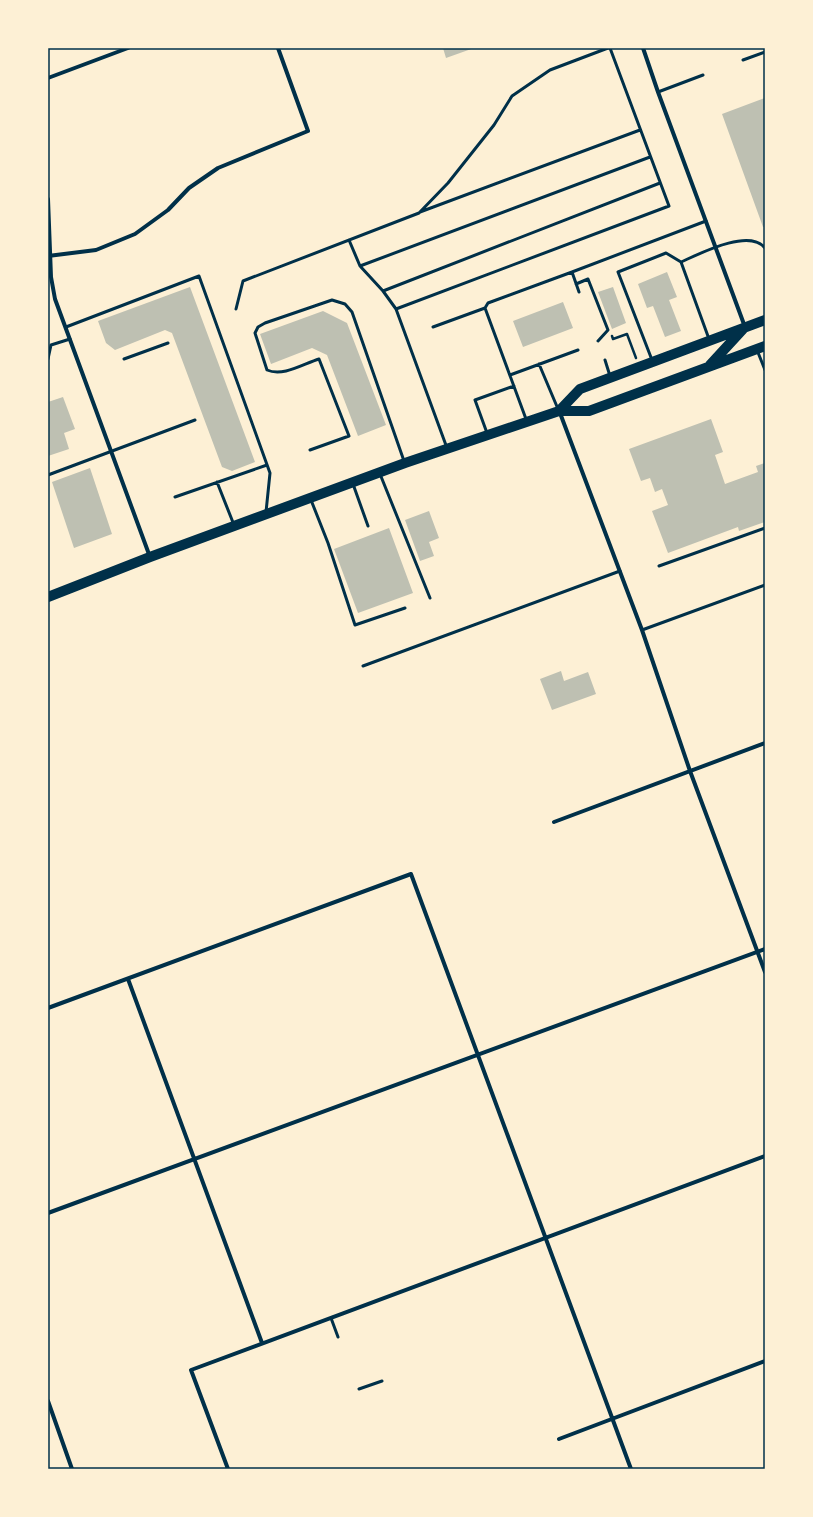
<svg xmlns="http://www.w3.org/2000/svg" width="813" height="1517" font-family="'Times New Roman',serif">
<rect width="100%" height="100%" fill="#fdf0d5"/>
<path fill="#bec0b2" d="M443,48H474L446,58Z
M765,98V227H763L722,114Z
M667,272L677,297L669,300L681,331L665,337L653,306L647,308L638,284Z
M190,287L255,462L232,471L222,467L172,333L165,330L115,350L106,343L98,321Z
M613,287L626,323L612,329L598,292Z
M563,302L573,328L523,347L513,321Z
M323,311L347,323L386,425L358,436L327,355L312,348L271,364L260,334Z
M63,397L75,429L64,433L69,449L48,456V402Z
M711,419L723,452L715,455L725,484L758,472L756,466L765,463V522L739,531L738,527L668,553L652,511L668,505L662,489L655,492L650,478L641,481L629,449Z
M90,468L112,534L74,548L52,482Z
M429,511L439,538L429,542L434,556L420,561L405,520Z
M389,528L413,593L358,613L334,549Z
M561,671L564,681L588,672L596,694L552,710L540,679Z"/>
<g fill="none" stroke-linecap="round" stroke-linejoin="round">
<path stroke="#003049" stroke-width="2.5" d="M612,336L613,339L627,334L636,358"/>
<path stroke="#003049" stroke-width="3" d="M743,60L765,52
M658,92L703,75
M420,212L640,130
M349,240L360,266L383,291L396,309L447,448
M360,266L650,157
M576,284L588,279L608,330L598,341
M383,291L660,183
M579,292L572,272L706,221
M485,308L526,419
M236,309L243,281L419,213L448,183L494,125L512,96L550,70L608,48
M396,309L669,206L610,48
M66,327L199,276L270,473L266,512
M433,327L485,308L488,303L572,272
M709,339L681,262C699,254 749,228 765,248
M757,350L765,370
M48,359L51,345L70,339
M124,359L168,343
M605,360L610,376
M652,360L618,272L666,253L681,262
M539,364L558,409
M510,375L578,350
M487,433L475,400L514,386
M310,450L349,436L319,359C303,364 283,377 267,370L255,333L258,327L265,323L332,300L345,304L352,312L404,461
M380,474L430,598
M48,475L195,420
M217,482L234,525
M353,484L368,526
M175,497L267,465
M311,500L328,543L355,625L405,608
M659,566L765,528
M642,630L765,585
M363,666L620,571
M331,1318L338,1337
M359,1389L382,1381"/>
<path stroke="#003049" stroke-width="4" d="M643,48L658,92L745,327
M48,78L128,48
M48,199L51,277L55,299L150,557
M48,256L96,250L135,234L168,210L189,188L218,168L308,131L278,48
M560,413L642,630L690,771L765,972
M554,822L765,743
M128,979L262,1343
M48,1008L411,874L631,1469
M48,1213L765,949
M48,1401L72,1469
M559,1439L765,1361
M228,1469L191,1370L765,1156"/>
<path stroke="#003049" stroke-width="10" d="M710,365L744,328
M559,411L580,389L765,320
M48,597L150,557L405,463L559,411H589L765,346"/>
</g>
<rect width="813" height="1517" fill="none" stroke="#fdf0d5" stroke-width="98"/>
<rect x="49" y="49" width="715" height="1419" fill="none" stroke="#003049" stroke-width="1.5"/>
</svg>
